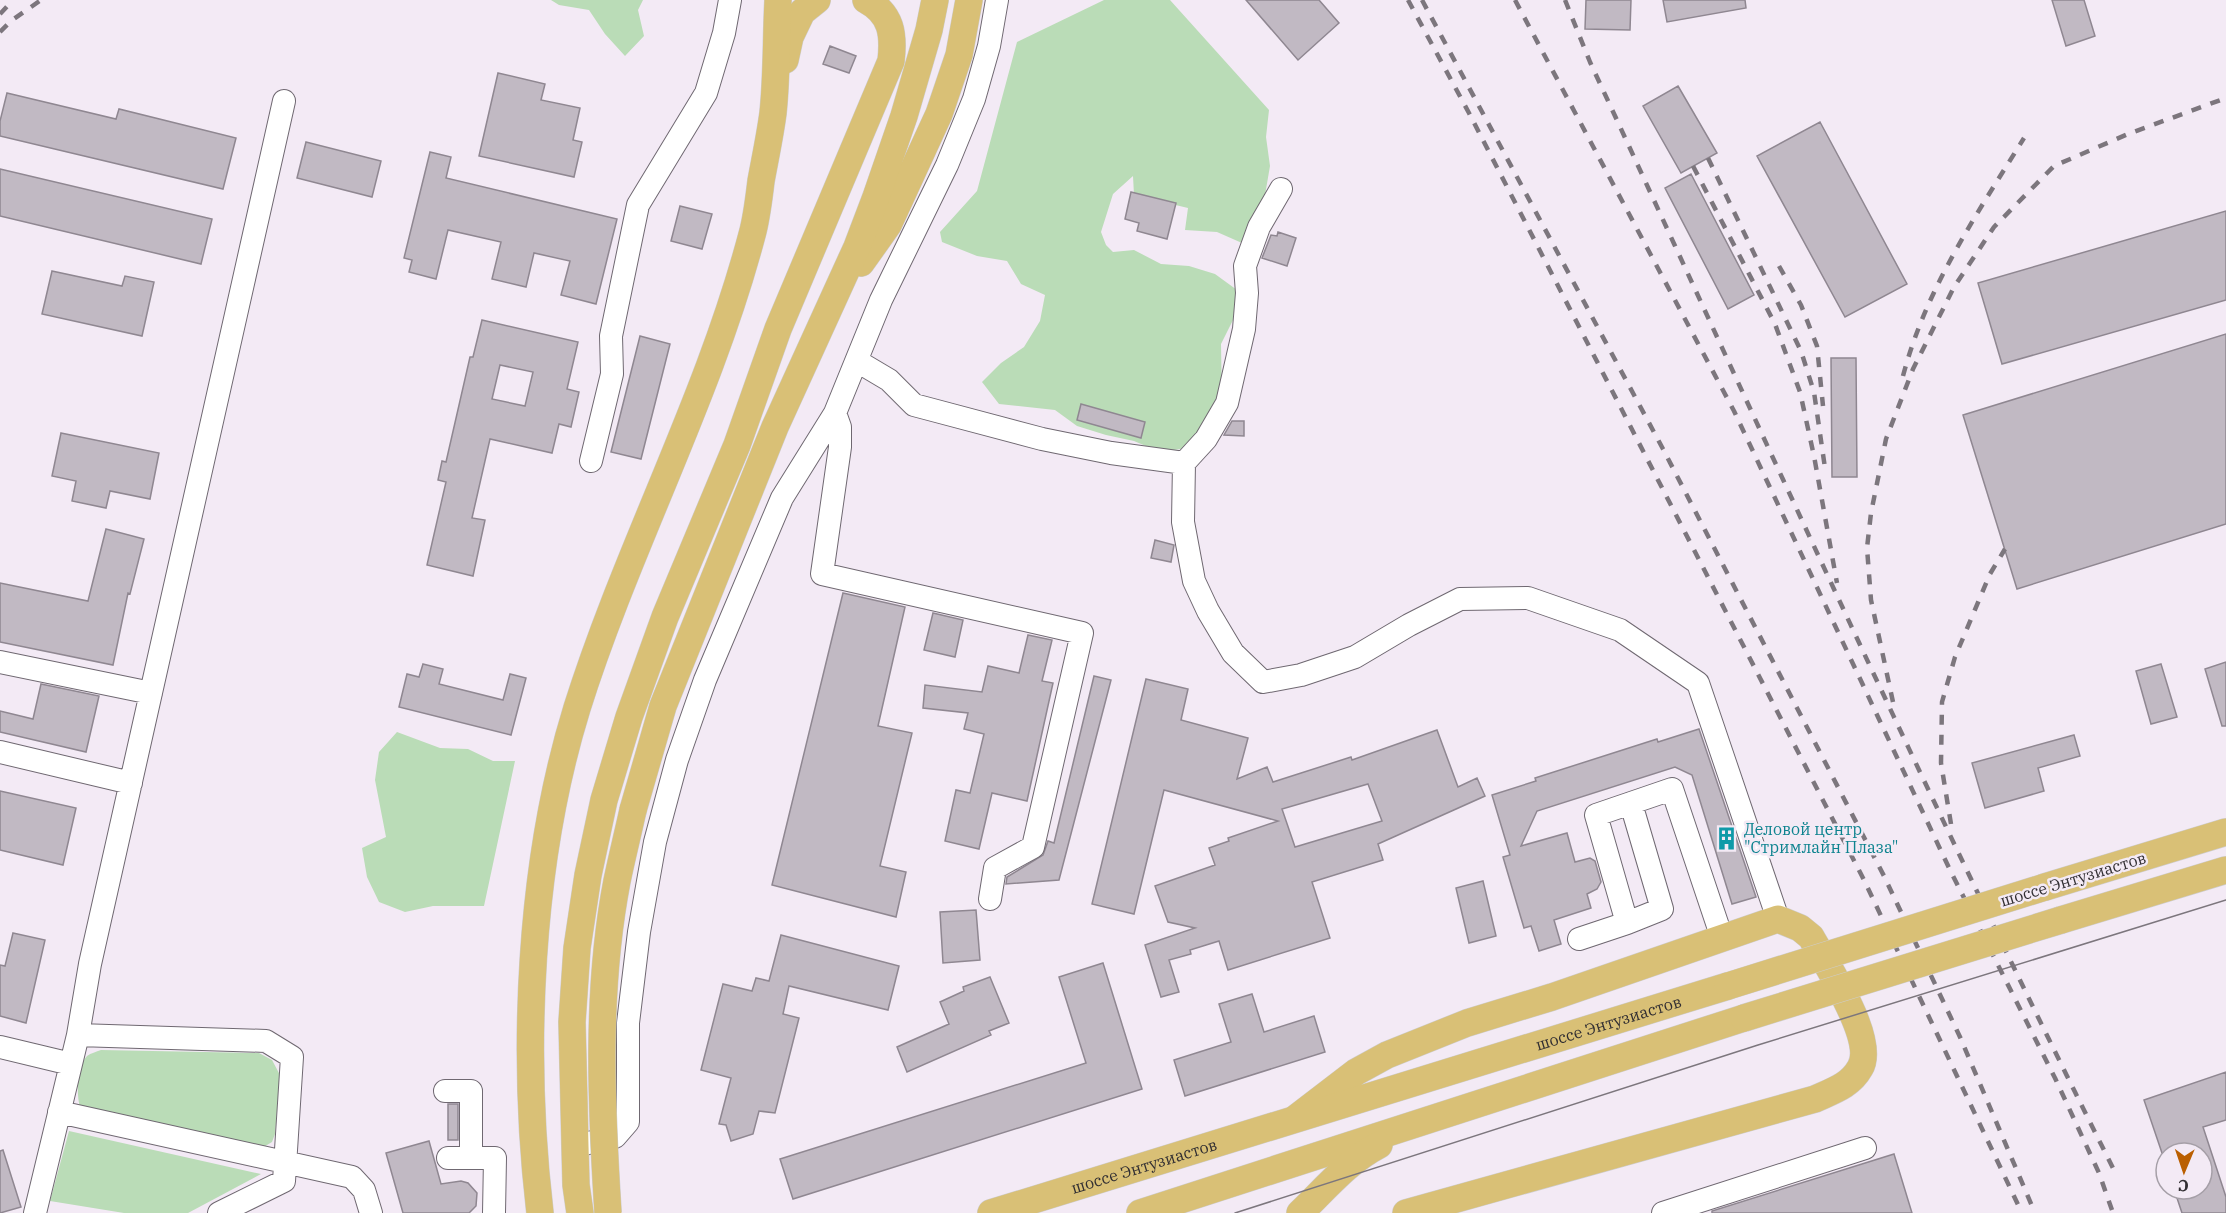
<svg xmlns="http://www.w3.org/2000/svg" width="2226" height="1213" font-family="'IBM Plex Serif',serif">
<rect width="100%" height="100%" fill="#f3eaf5"/>
<path fill="#badcb7" d="M551,0H643L638,10L644,36L625,56L605,34L589,10L559,5Z
M1104,0H1170L1269,110L1266,137L1270,166L1265,195L1242,243L1217,232L1185,230L1188,208L1134,195L1133,176L1113,194L1101,232L1106,245L1113,252L1134,250L1161,264L1189,266L1215,274L1237,290L1233,320L1221,344L1222,402L1187,448L1160,452L1134,441L1106,435L1077,426L1055,410L999,404L982,382L1001,363L1024,347L1040,321L1045,295L1021,284L1007,261L977,256L942,242L940,232L977,191L1017,42Z
M397,732L440,748L468,749L493,761H515L484,906H433L405,912L379,902L367,877L362,848L386,837L375,780L379,752Z
M101,1050L259,1053L272,1060L280,1075L275,1134L272,1142L262,1148L80,1107C76,1094 77,1066 87,1056C91,1053 96,1052 101,1050Z
M69,1131L261,1174L188,1213H124L50,1201Z"/>
<path fill="#c1b9c3" stroke="#8f8791" stroke-width="1.5" fill-rule="evenodd" d="M1246,0H1319L1339,23L1298,60Z
M1586,0H1631L1630,30L1585,29Z
M1663,0H1745L1746,8L1667,22Z
M2052,0H2084L2095,36L2066,46Z
M830,46L856,56L849,73L823,64Z
M498,73L545,84L541,100L580,108L573,140L582,142L574,177L479,156Z
M1678,86L1717,153L1681,173L1643,106Z
M7,93L116,119L119,109L236,138L223,189L0,136V121Z
M1820,122L1907,284L1845,317L1757,156Z
M306,142L381,161L372,197L297,178Z
M430,152L451,157L446,178L617,219L596,304L561,295L570,261L534,253L526,287L492,279L501,242L448,230L436,279L409,272L412,260L404,258Z
M0,169L212,219L201,264L0,216Z
M1691,174L1754,295L1728,309L1665,188Z
M1131,192L1176,203L1167,239L1137,231L1139,223L1125,219Z
M680,206L712,214L702,249L671,241Z
M2226,211V300L2002,364L1978,283Z
M1278,232L1296,238L1287,266L1262,258L1271,235L1277,236Z
M52,271L122,286L125,276L154,282L142,336L42,314Z
M482,320L578,342L567,389L579,392L571,427L559,424L552,453L490,439L472,518L485,520L473,576L427,565L446,482L438,480L442,461L446,462L470,357H473ZM500,365L533,372L525,406L492,399Z
M2226,334V524L2017,589L1963,415Z
M640,336L670,344L641,459L611,452Z
M1831,358H1856L1857,477H1832Z
M1081,404L1145,422L1141,438L1077,420Z
M1232,421H1244V436L1224,435Z
M61,433L159,453L150,499L110,491L106,508L72,501L76,481L52,476Z
M106,529L144,539L130,594L128,593L113,665L0,642V583L88,601Z
M1155,540L1174,545L1171,562L1151,558Z
M843,593L905,607L878,726L912,733L880,866L906,872L896,917L772,885Z
M933,613L963,620L955,657L924,650Z
M1028,635L1052,640L1042,681L1053,683L1027,801L992,793L979,849L945,841L956,790L970,793L984,734L964,729L968,713L923,708L925,685L982,692L988,666L1019,673Z
M2226,662V726H2222L2205,669Z
M423,664L443,669L439,684L503,700L510,674L526,678L511,735L399,707L407,674L419,677Z
M2161,664L2177,717L2151,724L2136,671Z
M1094,676L1111,680L1059,880L1006,884L1007,877L1043,855L1048,841L1054,843Z
M1146,679L1188,689L1181,720L1248,738L1237,779L1267,767L1273,782L1351,757L1352,760L1437,730L1458,787L1477,778L1485,796L1378,844L1383,860L1312,882L1330,938L1228,970L1219,941L1190,950L1191,954L1169,960L1179,992L1161,997L1145,945L1195,928L1168,922L1155,886L1215,865L1209,848L1229,841L1228,838L1278,821L1164,790L1134,914L1092,904ZM1368,784L1382,821L1295,847L1282,809Z
M41,684L99,696L86,752L0,732V711L33,719Z
M1699,729L1756,897L1732,904L1692,775L1675,767L1537,811L1521,846L1567,833L1575,862L1590,858L1595,861L1601,882L1597,889L1587,894L1591,908L1554,920L1561,944L1539,951L1531,926L1524,928L1503,857L1510,855L1492,795L1536,781L1535,778L1657,739L1658,742Z
M2074,735L2080,756L2038,768L2044,791L1985,808L1972,763Z
M0,791L76,808L63,865L0,850Z
M1483,881L1496,936L1469,943L1456,888Z
M976,910L980,960L943,963L940,912Z
M13,933L45,940L26,1023L0,1016V965L5,966Z
M781,935L899,966L888,1010L789,986L783,1014L799,1018L775,1113L759,1111L753,1134L731,1141L726,1125L719,1124L731,1078L701,1070L723,984L752,991L756,978L769,981Z
M1103,963L1142,1089L793,1199L780,1159L1086,1063L1059,977Z
M990,977L1009,1023L989,1031L991,1035L907,1072L897,1047L949,1024L940,1002L964,991L963,987Z
M1252,994L1264,1032L1314,1016L1325,1052L1185,1096L1174,1060L1231,1042L1219,1004Z
M2226,1072V1120L2203,1127L2226,1197V1213H2182L2174,1189H2202V1153H2162L2144,1100Z
M448,1104H458V1140H448Z
M429,1141L441,1184L461,1181L468,1183L477,1193L476,1206L469,1213H403L386,1153Z
M3,1150L21,1207L0,1213V1151Z
M1894,1154L1912,1213H1712V1211Z"/>
<g fill="none" stroke-linecap="round" stroke-linejoin="round">
<defs>
<path id="minor" d="M1281,189L1259,227L1245,266L1247,293L1244,329L1227,403L1206,439L1184,463L1183,522L1194,581L1208,611L1233,653L1263,682L1301,675L1355,657L1409,625L1460,599L1528,598L1620,630L1698,683L1778,919
M857,361L889,380L914,405L1042,439L1111,453L1184,463
M835,413L840,427V447L822,574L1082,633L1033,847L995,868L990,899
M591,461L612,374L611,336L638,205L706,93L724,33L730,0
M0,662L151,693
M0,752L131,783
M1627,923L1662,909L1632,807
M1579,939L1627,923L1596,815L1672,789L1722,938
M78,1035L90,964L284,101
M0,1047L71,1064
M445,1091H471V1158
M59,1112L352,1177L364,1190L371,1213
M575,1146L615,1137L628,1122V1023L639,932L655,842L677,760L705,680L782,498L835,413L881,300L947,165L974,99L989,46L997,0
M448,1158H495L494,1213
M35,1213L78,1035L266,1041L292,1057L284,1181L219,1213
M1663,1213L1865,1148"/>
<g id="major">
<path d="M785,60L790,37L802,12L817,0"/>
<path d="M861,263L888,225L939,114L959,55L969,0"/>
<path d="M633,810L663,706L775,427L857,247L876,197L904,116L929,30L935,0"/>
<path d="M2045,887L2226,832"/>
<path d="M2061,920L2226,870"/>
<path d="M1296,1118L1356,1072L1387,1055L1467,1023L1552,997L1778,919L1800,928L1811,937C1826,964 1877,1040 1860,1068C1850,1086 1832,1091 1815,1099L1406,1213"/>
<path d="M540,1213C521,1052 529,863 577,708C628,546 710,396 753,231C757,215 759,198 761,181C765,159 770,136 773,113C777,76 776,37 778,0"/>
<path d="M580,1213L576,1185L575,1146L572,1022L577,948L588,875L604,800L629,717L665,617L737,445L778,329L891,61C894,35 892,14 866,0"/>
<path id="s1" d="M991,1213L1728,986"/>
<path d="M1140,1213L1744,1018"/>
<path d="M1300,1213C1325,1189 1348,1161 1379,1145"/>
</g>
</defs>
<use href="#minor" stroke="#6f6871" stroke-width="24"/>
<use href="#major" stroke="#cecdce" stroke-width="28"/>
<use href="#minor" stroke="#fff" stroke-width="22"/>
<use href="#major" stroke="#d9c076" stroke-width="27"/>
<path stroke="#7c767d" stroke-width="1.5" d="M1235,1213L1758,1045L2226,900"/>
<path stroke="#7c767d" stroke-width="4.5" stroke-dasharray="10 10" stroke-linecap="butt" d="M1408,0L1469,113L1864,880L2022,1213
M1422,0L1663,449L1884,876L1960,1037L2035,1213
M1515,0L1734,411L1950,870L2055,1078L2099,1173L2113,1213
M1565,0L1590,62C1763,435 1932,809 2117,1176
M0,14L13,0
M0,32L11,21L41,0
M1708,158L1801,351L1814,392L1825,468
M1693,166L1775,324L1800,392L1814,456L1837,583
M1779,266L1801,305L1817,346L1823,406
M1903,376C1926,288 1977,214 2024,138
M1893,702L1871,600L1867,548L1871,513L1886,439L1913,369L1954,287L1994,227L2054,166L2128,134L2226,98
M1951,824L1941,763L1942,702L1955,657L1990,574L2005,549"/>
<defs>
<path id="major-bridge" d="M1728,986L2045,887
M1744,1018L2061,920
M608,1213C601,1103 596,990 617,881C622,857 628,833 633,810"/>
</defs>
<use href="#major-bridge" stroke="#cecdce" stroke-width="28" stroke-linecap="butt"/>
<use href="#major-bridge" stroke="#d9c076" stroke-width="27"/>
</g>
<defs>
<symbol id="building-bare" viewBox="-9 -9 18 18"><path d="M-4-6H4V6H1V3H-1V6H-4ZM-2.5-4.3h1.7v1.8h-1.7ZM.8-4.3h1.7v1.8H.8ZM-2.5-1h1.7V.8h-1.7ZM.8-1h1.7V.8H.8Z" fill="#0f9aa8" stroke="#f3eaf5" stroke-width="2.5" paint-order="stroke"/></symbol>
</defs>
<g fill-rule="evenodd">
<use href="#building-bare" x="1710" y="822" width="33" height="33"/>
</g>
<g text-anchor="middle" stroke-width="5" stroke-linejoin="round" paint-order="stroke">
<g font-size="16" fill="#0d838f" stroke="#f3eaf5" text-anchor="start">
<text x="1744" y="835">Деловой центр<tspan x="1744" dy="18">"Стримлайн Плаза"</tspan></text>
</g>
<g font-size="16" fill="#312e32" stroke="#f3eaf5">
<text transform="translate(2073 879) rotate(-17)" y="6">шоссе Энтузиастов</text>
<text dy="6" stroke="none"><textPath href="#s1" startOffset="646">шоссе Энтузиастов</textPath></text>
<text dy="6" stroke="none"><textPath href="#s1" startOffset="160">шоссе Энтузиастов</textPath></text>
</g>
</g>
<g transform="translate(2184 1171) rotate(182)"><circle r="28" fill="#f3eaf5" stroke="#a59fa7" stroke-width="1.5"/>
<path d="M0-4.5L10 22L0 15L-10 22Z" fill="#ba5f01"/>
<text y="-9" font-size="16" font-weight="bold" text-anchor="middle" fill="#312e32">С</text>
</g>
</svg>
